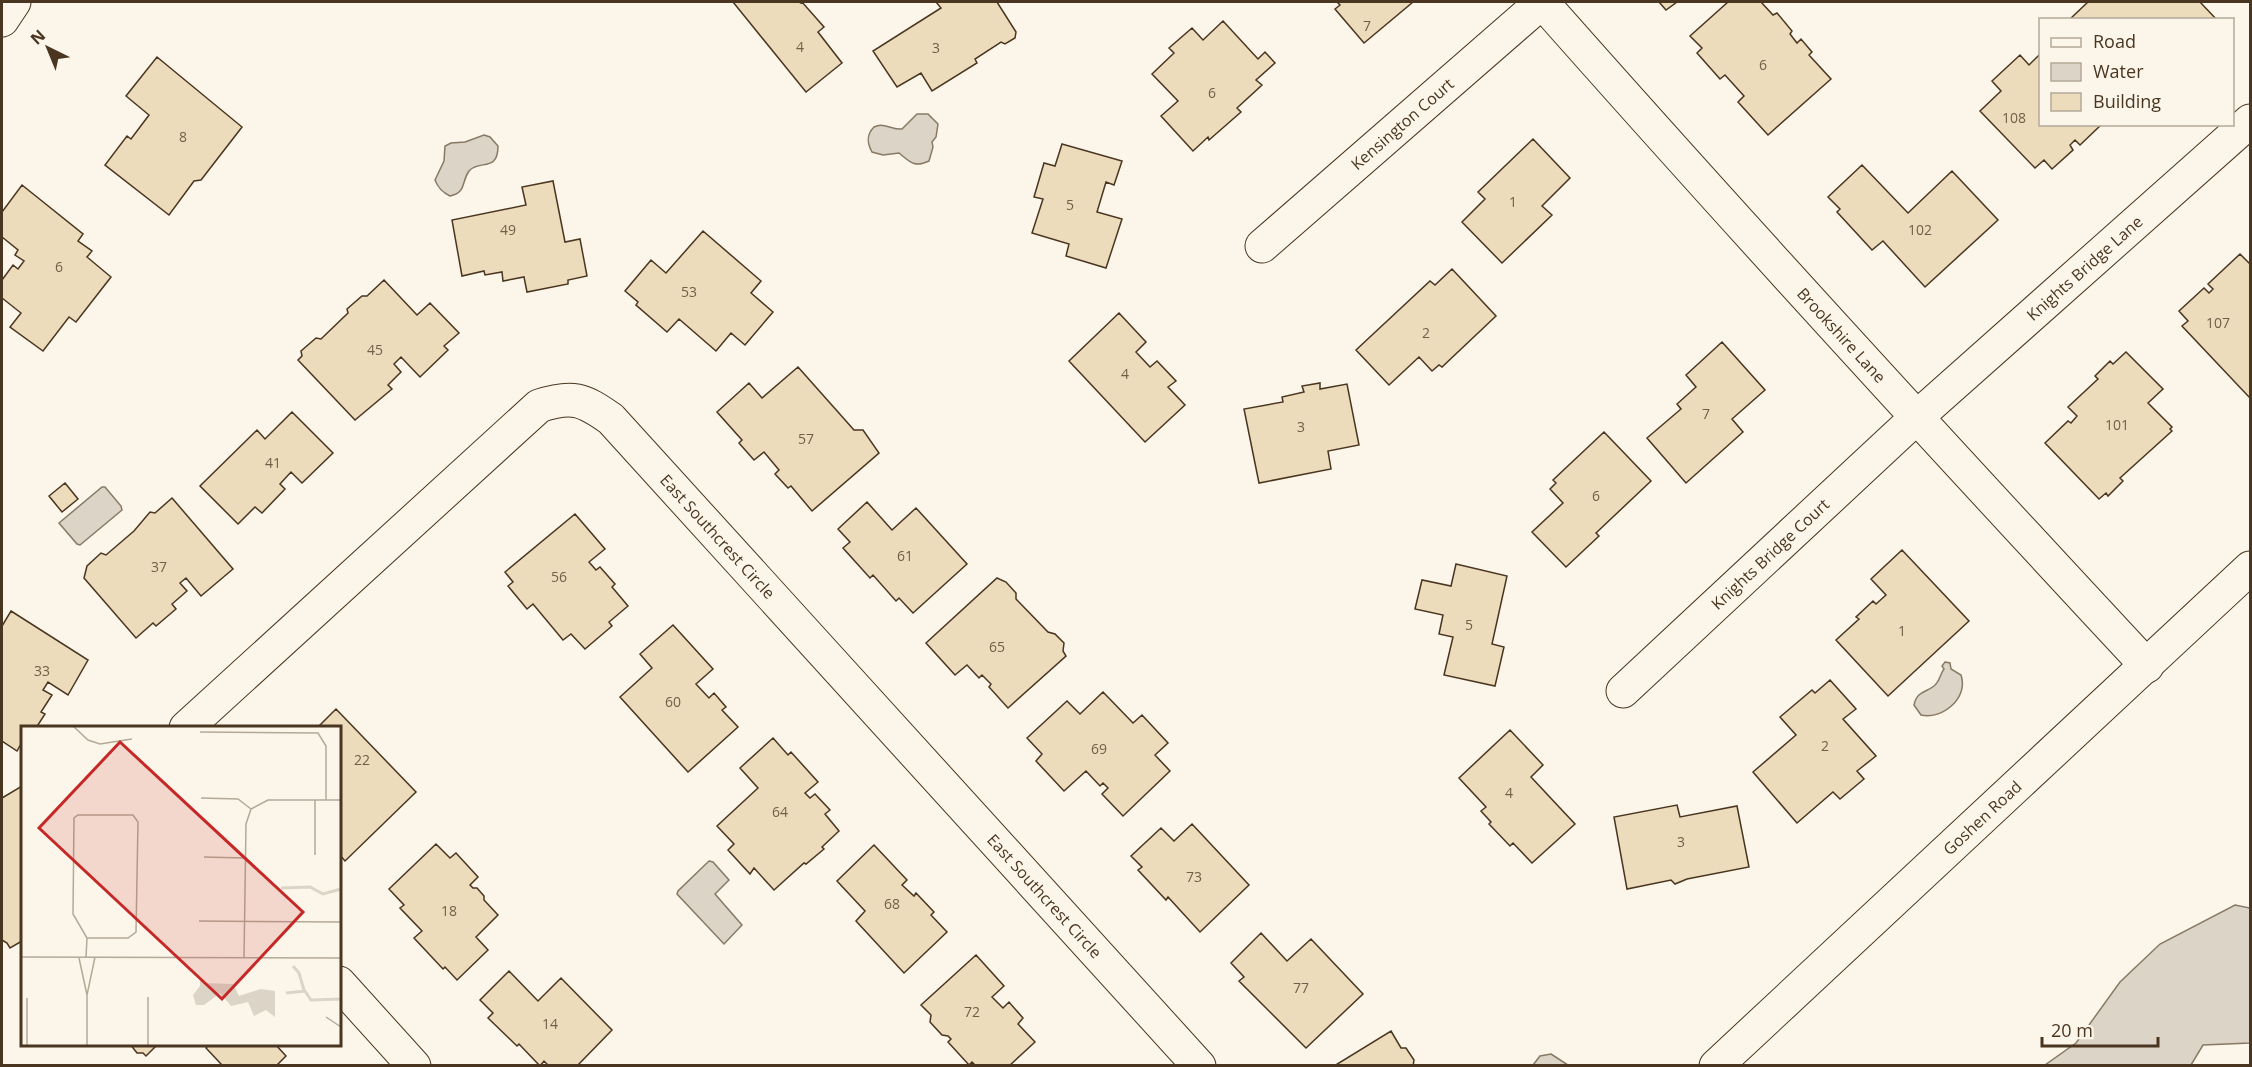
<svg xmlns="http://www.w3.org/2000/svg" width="2252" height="1067" font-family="'Open Sans',sans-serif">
<rect width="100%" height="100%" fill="#fbf6e9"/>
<path fill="#dcd4c6" stroke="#887966" stroke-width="1.5" d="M917,114H928L938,124L936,137L932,142L933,147L929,161C914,168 910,162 899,153L883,155L872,152C867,143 866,135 874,127C884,122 892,130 902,129Z
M484,135L490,137L498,146C498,173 479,159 469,171C461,182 467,192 450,196C442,192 438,188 435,180L444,161L445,146L451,143L465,142Z
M102,487H105L121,506L122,510L80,545L77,544L59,523Z
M1945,662L1950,663L1951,669L1961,675C1969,698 1942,720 1921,715L1914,705C1917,691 1925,693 1934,686C1940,681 1940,674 1944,669L1942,666Z
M709,861L713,862L729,880L715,894L742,925L724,944L677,894L678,891Z
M2235,905L2250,908V1043L2203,1045L2191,1065H2045L2076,1043L2120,982L2160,944Z
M1551,1054L1568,1065H1533L1540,1056Z"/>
<path fill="#ecdcbc" stroke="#4a3520" stroke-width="1.5" d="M733,2H799L801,3L802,2L824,27L818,32L842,63L806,92Z
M936,2H997L1016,32L1015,38L1005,44L1001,42L975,59L977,63L932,91L921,73L897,87L873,51L941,8Z
M1337,2H1413L1364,43L1335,9L1340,5Z
M1659,2H1677L1666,10Z
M1728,2H1761L1773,15L1777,13L1792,31L1790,34L1797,43L1801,39L1812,52L1809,55L1831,79L1768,135L1738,102L1744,96L1725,75L1720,79L1697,53L1702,48L1690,36Z
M2088,2H2200L2217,20H2069Z
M1223,21L1258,59L1265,52L1275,63L1256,80L1262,85L1237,108L1241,112L1209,140L1208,137L1193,151L1161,116L1178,101L1152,74L1174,53L1169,48L1192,28L1203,40Z
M2040,54V124H2102L2080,145L2075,140L2070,145L2073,150L2052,169L2044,160L2035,168L1980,111L2001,91L1992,81L2020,55L2029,65Z
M157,57L242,127L201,180L194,181L169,215L105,165L127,136L131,139L149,115L126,96Z
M1533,139L1570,178L1542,206L1552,215L1502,263L1462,222L1485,199L1478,192Z
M1062,144L1122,161L1114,185L1106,182L1097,212L1122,219L1106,268L1066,256L1069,244L1032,233L1043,199L1034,197L1044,163L1055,166Z
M1862,165L1908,213L1952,171L1998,220L1925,287L1883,241L1872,250L1837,212L1840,209L1828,197Z
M553,181L565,242L580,239L587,276L568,280V284L527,292L524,277L503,281L502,272L485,275L484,271L462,276L452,220L526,205L522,187Z
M22,185L83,234L78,241L92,251L87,257L111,277L76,322L69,317L43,351L10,327L21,313L2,298V280L13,265L18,269L24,261L15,255L18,250L2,237V212Z
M703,231L761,281L751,293L773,312L745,345L731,333L716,351L679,319L667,332L636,305L638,302L625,291L651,260L666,273Z
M2240,254L2250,264V396L2249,397L2182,326L2188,321L2179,311L2204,288L2209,293L2213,289L2208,284Z
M1452,269L1496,316L1442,367L1439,365L1432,371L1419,357L1389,385L1356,350L1430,281L1435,285Z
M384,280L417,315L430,303L459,333L444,346L448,350L420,377L401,357L394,364L401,372L388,385L392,389L355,420L298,360L302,356L301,351L316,338L321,339L348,313L347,309L362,296H367Z
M1119,313L1146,342L1136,352L1150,367L1157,361L1176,381L1168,387L1185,405L1145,442L1069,361Z
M1722,342L1765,390L1732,419L1743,432L1686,483L1647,438L1681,409L1677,404L1696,387L1686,375Z
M2126,352L2163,389L2148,403L2172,427L2170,429L2172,431L2120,478L2123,481L2108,496L2106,493L2099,499L2045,443L2068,421L2071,423L2077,416L2068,407L2098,379L2095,376L2110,361L2113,364Z
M798,367L854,430H863L879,453L812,511L791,486L788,488L775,474L779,470L764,452L754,460L739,443L742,440L717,412L749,383L762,398Z
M1320,383V389L1347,384L1359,445L1328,451L1331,469L1259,483L1244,409L1283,402L1282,397L1304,392L1302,386Z
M292,412L333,453L302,483L291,472L280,484L285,489L262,513L255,507L238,524L200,486L257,430L265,439Z
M1604,432L1651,481L1596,533L1599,536L1566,567L1532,532L1563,503L1550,489L1556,483L1553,480Z
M65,483L78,499L62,512L49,496Z
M172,498L233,569L201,596L186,578L180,583L187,591L172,604L176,609L156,626L153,623L136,638L84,578L87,566L101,553L106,555L134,531L150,512L155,513Z
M867,502L892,530L916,508L967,564L913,613L899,598L896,601L873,575L870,578L843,548L850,542L838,529Z
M575,514L605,549L589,562L596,570L600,567L615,584L612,587L628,606L609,622L612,626L585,649L571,634L563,640L533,604L527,609L508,586L513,582L505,572Z
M1902,550L1969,621L1888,696L1836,640L1859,619L1856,617L1873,601L1876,604L1886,595L1871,579Z
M1456,564L1507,576L1492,644L1504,647L1495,686L1444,675L1453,637L1439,634L1443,615L1415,609L1422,580L1451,586Z
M997,578L1006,582L1016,593V599L1048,632L1055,634L1064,643L1063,651L1066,656L1008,708L989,687L991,684L982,675L979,678L967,665L955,675L926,643Z
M11,611L88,660L68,695L48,682L43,690L52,695L41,712L45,714L36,728H22V742L17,751L2,741V626Z
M673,625L713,669L696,684L709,698L714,693L726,707L722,710L738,727L688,772L620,697L652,668L640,654Z
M1830,680L1856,709L1843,719L1876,756L1857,771L1864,779L1840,799L1833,792L1797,823L1753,772L1796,735L1780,717L1812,690L1815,693Z
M1103,692L1133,723L1142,715L1168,743L1155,755L1170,771L1123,816L1102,794L1108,788L1103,783L1100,786L1086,771L1064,791L1036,761L1042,754L1027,738L1067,701L1080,714Z
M336,709L416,792L345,861L339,854V728H317Z
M1510,730L1543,765L1531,777L1575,824L1532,863L1513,843L1510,846L1489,824L1491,822L1481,811L1486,807L1459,778Z
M773,738L788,755L791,752L818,782L805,793L810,798L815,794L830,810L825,814L839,831L822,847L824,849L806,864L804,863L774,890L754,868L750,874L728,850L734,844L717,826L758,788L740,768Z
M22,786V941L10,948L7,943L2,940V798Z
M1677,805L1680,817L1737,806L1749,867L1687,879L1675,884L1671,880L1627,889L1614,817Z
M1192,824L1249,885L1200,932L1168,897L1166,900L1138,870L1142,867L1131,856L1161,828L1174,841Z
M436,844L450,858L456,853L478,877L470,885L473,888H477L484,896V900L498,915L476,937L488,950L457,980L445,967L443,969L414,938L422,931L400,908L404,905L389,889Z
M874,845L907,880L902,885L914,896L916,893L934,912L931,915L947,932L904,973L856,921L865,911L837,881Z
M1261,933L1287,961L1311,939L1363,994L1306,1048L1239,981L1244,977L1231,963Z
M976,955L1004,986L992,997L1003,1008L1009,1002L1023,1018L1018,1024L1035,1042L1009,1066H976L972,1062L969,1065L948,1042L951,1039L948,1036L942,1035L930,1022L931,1015L921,1005Z
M509,971L538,1001L561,978L612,1030L577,1066H549L544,1061L540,1066L519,1044L517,1046L488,1018L493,1013L480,1000Z
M1391,1031L1401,1048H1406L1414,1060L1413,1066H1334Z
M130,1044H158L146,1056L143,1053H137Z
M209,1044H275L286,1056L276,1066H219L221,1064L206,1048Z"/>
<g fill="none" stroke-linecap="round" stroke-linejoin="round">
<defs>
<g id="minor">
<path id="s1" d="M1542,2C1740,226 1943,447 2147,666"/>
<path d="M2,20L14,2"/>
<path id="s2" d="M1262,246L1542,2"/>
<path id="s3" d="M1623,691L1917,417L2250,121"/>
<path id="s4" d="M186,728L539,406C572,395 583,399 611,419L1199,1066"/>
<path d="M339,983L414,1066"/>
<path id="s5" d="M1716,1066L2250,568"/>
</g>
</defs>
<use href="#minor" stroke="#4a3520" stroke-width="35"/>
<use href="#minor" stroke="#fbf6e9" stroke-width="33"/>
</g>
<g text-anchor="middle" stroke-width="4.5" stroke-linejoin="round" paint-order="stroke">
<g font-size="14" fill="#725f47">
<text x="1367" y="31">7</text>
<text x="800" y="52">4</text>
<text x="936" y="53">3</text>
<text x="1763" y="70">6</text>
<text x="1212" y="98">6</text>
<text x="2014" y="123">108</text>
<text x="183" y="142">8</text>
<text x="1513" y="207">1</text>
<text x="1070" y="210">5</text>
<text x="508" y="235">49</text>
<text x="1920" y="235">102</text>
<text x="59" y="272">6</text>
<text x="689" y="297">53</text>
<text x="2218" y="328">107</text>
<text x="1426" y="338">2</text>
<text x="375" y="355">45</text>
<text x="1125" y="379">4</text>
<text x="1706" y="419">7</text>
<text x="2117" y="430">101</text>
<text x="1301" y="432">3</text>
<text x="806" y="444">57</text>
<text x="273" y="468">41</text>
<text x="1596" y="501">6</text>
<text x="905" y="561">61</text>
<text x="159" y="572">37</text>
<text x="559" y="582">56</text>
<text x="1469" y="630">5</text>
<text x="1902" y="636">1</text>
<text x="997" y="652">65</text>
<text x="42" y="676">33</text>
<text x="673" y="707">60</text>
<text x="1825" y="751">2</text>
<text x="1099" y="754">69</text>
<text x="362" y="765">22</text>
<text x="1509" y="798">4</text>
<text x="780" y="817">64</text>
<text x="1681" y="847">3</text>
<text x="1194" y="882">73</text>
<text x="892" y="909">68</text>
<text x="449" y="916">18</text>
<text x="1301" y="993">77</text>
<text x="972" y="1017">72</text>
<text x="550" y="1029">14</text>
</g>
<g font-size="16" fill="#4a3520" stroke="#fbf6e9">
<text dy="6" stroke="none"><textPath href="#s2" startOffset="186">Kensington Court</textPath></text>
<text dy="6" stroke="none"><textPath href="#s3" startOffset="626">Knights Bridge Lane</textPath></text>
<text dy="6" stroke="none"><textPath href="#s1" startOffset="448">Brookshire Lane</textPath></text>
<text dy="6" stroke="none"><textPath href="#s4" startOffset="714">East Southcrest Circle</textPath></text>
<text dy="6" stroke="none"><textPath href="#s3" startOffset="201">Knights Bridge Court</textPath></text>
<text dy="6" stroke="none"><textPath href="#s5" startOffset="364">Goshen Road</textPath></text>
<text dy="6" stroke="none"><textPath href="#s4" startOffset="1200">East Southcrest Circle</textPath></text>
</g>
</g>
<g transform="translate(21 726)">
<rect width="320" height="320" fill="#fbf6e9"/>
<path d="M179,250L182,257L212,258L218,270L240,263L254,265V291L245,284L233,290L227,276L210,280L199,267L183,279H175L172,269L179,260Z" fill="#dcd4c6"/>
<path fill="none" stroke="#dcd4c6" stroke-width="3" d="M260,162L289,161L302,168L320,163M272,240L278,247L283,264M265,267L284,265L290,274L320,273"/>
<path fill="none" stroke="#b4a999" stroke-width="1.5" d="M52,0L67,14L79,18L111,13M179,6L297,7L305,20V74M180,72L217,73L230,83M294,129V74M183,131L224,132M178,195L320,196M0,231L320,232M65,231L66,212L52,188L53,92L57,89H112L117,96L115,206L107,212H66M58,232L66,269M223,232L225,98L230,83L247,74H320M127,271V319M6,272V319M305,291L320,301M66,319V269L74,231"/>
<path fill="#c62828" fill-opacity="0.15" stroke="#c62828" stroke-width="3" d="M99,16L282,186L201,273L18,102Z"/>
<rect width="320" height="320" fill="none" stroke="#4a3520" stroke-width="3"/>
</g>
<rect width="2252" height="1067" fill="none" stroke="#4a3520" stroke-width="6"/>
<rect x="2039" y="18" width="195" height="108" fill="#fbf6e9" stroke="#b4a999" stroke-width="1.5"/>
<rect x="2051" y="38" width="30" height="9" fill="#fbf6e9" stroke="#b4a999" stroke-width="1.5"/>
<text x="2093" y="48" font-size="18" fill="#4a3520">Road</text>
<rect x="2051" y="63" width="30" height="18" fill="#dcd4c6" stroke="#b4a999" stroke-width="1.5"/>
<text x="2093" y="78" font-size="18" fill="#4a3520">Water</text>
<rect x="2051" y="93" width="30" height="18" fill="#ecdcbc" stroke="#b4a999" stroke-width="1.5"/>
<text x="2093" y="108" font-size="18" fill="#4a3520">Building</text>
<g transform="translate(48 48) rotate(317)" stroke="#fbf6e9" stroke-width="4.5" paint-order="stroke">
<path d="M0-4.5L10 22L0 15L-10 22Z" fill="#4a3520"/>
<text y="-9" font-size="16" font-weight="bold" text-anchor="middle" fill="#4a3520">N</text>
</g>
<path d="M2042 1037v9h116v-9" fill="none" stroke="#4a3520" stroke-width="3"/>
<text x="2051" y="1037" font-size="18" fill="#4a3520" stroke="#fbf6e9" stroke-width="4.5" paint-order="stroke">20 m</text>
</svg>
